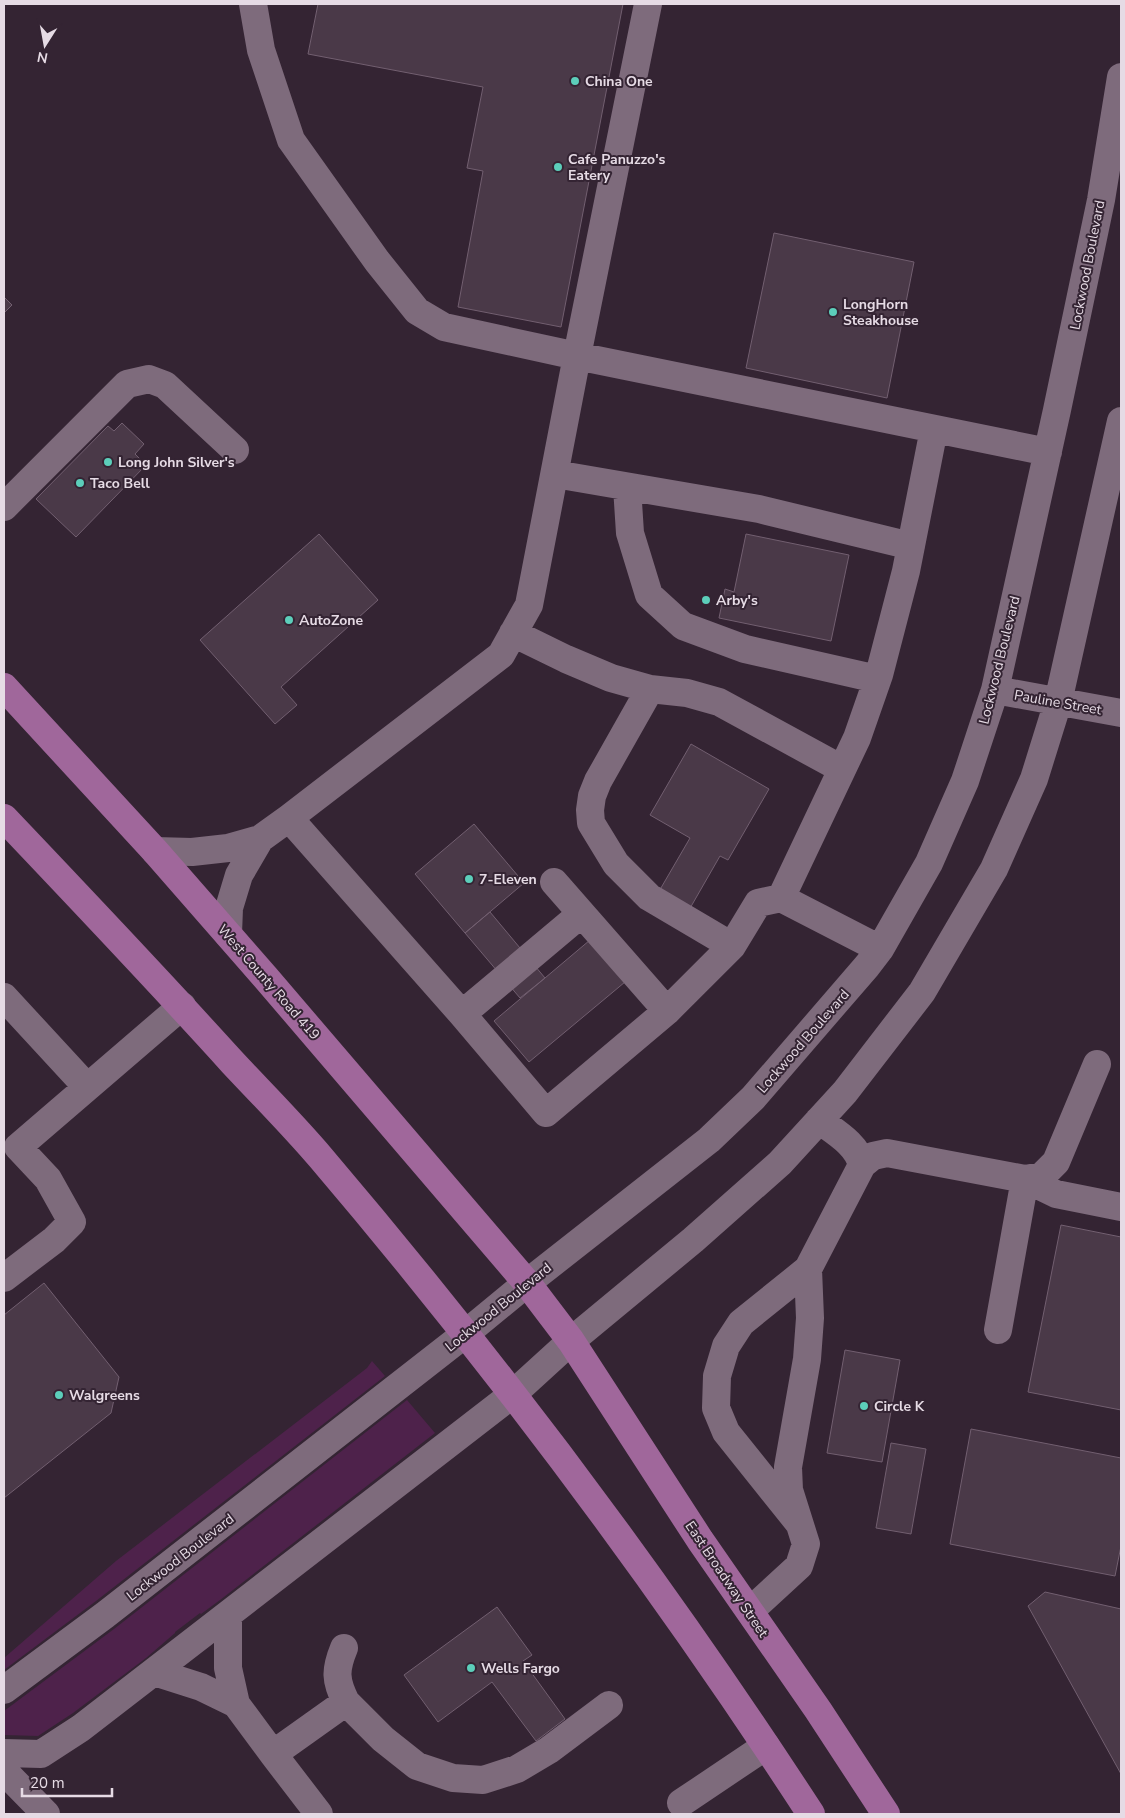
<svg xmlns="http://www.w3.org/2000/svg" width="1125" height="1818" font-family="'Nunito Sans',sans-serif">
<rect width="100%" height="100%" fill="#342433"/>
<path fill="#4e224b" d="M372,1361L385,1376L96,1601L4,1670V1658L116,1561L367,1368Z
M407,1400L435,1433L220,1600L201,1614L200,1613L175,1632V1633L146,1658L73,1713L38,1736L4,1735V1711L114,1629Z"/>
<path fill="#4a3948" stroke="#725f70" d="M318,4H623L561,327L458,307L483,171L467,168L483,87L308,54Z
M774,233L914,262L887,398L746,368Z
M4,297L12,305L4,313Z
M122,423L144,444L135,454L146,465L76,537L36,499L108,426L114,431Z
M319,534L378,600L281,687L297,705L275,724L200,640Z
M746,534L849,555L831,641L719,618L725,589L734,592Z
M691,744L769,789L728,860L720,856L689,910L658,893L690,838L650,815Z
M474,824L524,883L465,933L415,874Z
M490,912L545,978L520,998L465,933Z
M590,940L625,982L529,1062L494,1021Z
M1061,1225L1121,1237V1410L1028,1392Z
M44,1283L119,1377L111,1413L4,1498V1315Z
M845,1350L900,1360L882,1462L827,1453Z
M971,1429L1121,1458V1546L1115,1576L950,1544Z
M891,1443L926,1449L911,1534L876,1528Z
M1045,1592L1121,1609V1774L1028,1606Z
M497,1607L532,1655L523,1661L565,1719L536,1741L492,1682L438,1722L404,1675Z"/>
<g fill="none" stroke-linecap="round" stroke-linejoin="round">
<path stroke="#7e6b7c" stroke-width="28" d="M253,4L261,50L291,140L377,261L417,311L444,327L577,356L1048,452
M555,474L759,509L911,546
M627,487L630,533L649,595L683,626L745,649L877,679
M4,507L127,384L149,379L165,385L235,450
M513,633L566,659L611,678L650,689L687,693L719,702L842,769
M650,689L598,781L592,796L590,810L591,823L616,864L649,897L732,946
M995,690L1121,713
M289,818L501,655L529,605L577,356L648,4
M155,851L192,852L228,848L260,839L289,818L462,1014L546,1113L667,1011L732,946L758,903L781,898L880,949
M554,882L667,1011
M781,898L857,738L879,675L906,571L934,429
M228,934L229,908L239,875L260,839
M4,997L87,1087
M462,1014L581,914
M819,1120C835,1132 857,1144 862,1165
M1025,1179L1042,1176L1056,1162L1097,1064
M4,1278L54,1240L72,1222L48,1179L18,1147L182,1006
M998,1330L1025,1179
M798,1522L726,1432L716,1408L717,1376L726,1346L741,1323L808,1269L862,1165L873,1156L887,1153L1025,1179L1056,1194L1121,1207
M750,1611L799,1566L806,1544L789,1490L788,1467L807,1359L810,1318L808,1269
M154,1672L201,1687L236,1704L228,1668V1615
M4,1690L105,1615L465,1334L527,1283L709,1140L753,1098L867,966L880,949L929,863L965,781L995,690L1057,410L1101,200L1121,77
M346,1702L383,1739L417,1766L453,1778L483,1780L517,1769L549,1750L609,1705
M236,1704L273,1754L346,1702C335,1680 335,1670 344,1648
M4,1753L41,1754L81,1728L513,1394L571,1341L693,1240L780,1163L845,1092L922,992L994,869L1034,779L1058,702L1121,421
M273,1754L319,1814
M4,1771L46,1814
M681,1803L766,1746"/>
<path stroke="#a0679b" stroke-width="28" d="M4,687L155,851L266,978L527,1283L571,1341L700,1540L818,1710L886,1814
M4,818C81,899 158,980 233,1063C262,1094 293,1125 321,1158C498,1366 662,1585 811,1814"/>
</g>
<g fill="#5cceba" stroke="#342433" stroke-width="2">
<circle cx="575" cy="81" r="5"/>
<circle cx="558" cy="167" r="5"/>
<circle cx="833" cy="312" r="5"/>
<circle cx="108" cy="462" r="5"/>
<circle cx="80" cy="483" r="5"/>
<circle cx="706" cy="600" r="5"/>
<circle cx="289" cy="620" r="5"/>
<circle cx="469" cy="879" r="5"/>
<circle cx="59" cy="1395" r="5"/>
<circle cx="864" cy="1406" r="5"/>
<circle cx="471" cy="1668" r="5"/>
</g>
<g text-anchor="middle" stroke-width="4" stroke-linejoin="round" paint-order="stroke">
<g font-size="14" font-weight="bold" fill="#e6dbe5" stroke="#342433" text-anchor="start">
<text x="585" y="86">China One</text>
<text x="568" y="164">Cafe Panuzzo's<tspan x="568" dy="16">Eatery</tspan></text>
<text x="843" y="309">LongHorn<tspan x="843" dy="16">Steakhouse</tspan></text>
<text x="118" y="467">Long John Silver's</text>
<text x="90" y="488">Taco Bell</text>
<text x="716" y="605">Arby's</text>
<text x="299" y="625">AutoZone</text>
<text x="479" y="884">7-Eleven</text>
<text x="69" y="1400">Walgreens</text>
<text x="874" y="1411">Circle K</text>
<text x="481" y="1673">Wells Fargo</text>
</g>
<g font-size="14" fill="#e6dbe5" stroke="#342433">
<text transform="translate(1087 265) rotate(-79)" y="5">Lockwood Boulevard</text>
<text transform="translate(999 660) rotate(-76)" y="5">Lockwood Boulevard</text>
<text transform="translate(1058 702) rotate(10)" y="5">Pauline Street</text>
<text transform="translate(269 982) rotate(49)" y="5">West County Road 419</text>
<text transform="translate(803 1041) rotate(-49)" y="5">Lockwood Boulevard</text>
<text transform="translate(498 1307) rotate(-39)" y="5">Lockwood Boulevard</text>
<text transform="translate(180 1557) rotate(-38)" y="5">Lockwood Boulevard</text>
<text transform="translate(727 1579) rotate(56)" y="5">East Broadway Street</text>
</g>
</g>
<rect width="1125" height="1818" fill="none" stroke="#e6dbe5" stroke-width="10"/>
<g transform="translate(45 45) rotate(191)" stroke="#342433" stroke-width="4" paint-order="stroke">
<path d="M0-4L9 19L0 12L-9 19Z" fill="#e6dbe5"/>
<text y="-8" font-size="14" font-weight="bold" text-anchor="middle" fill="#e6dbe5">N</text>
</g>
<path d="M22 1788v8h90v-8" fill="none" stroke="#e6dbe5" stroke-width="2.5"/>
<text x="30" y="1788" font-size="15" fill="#e6dbe5" stroke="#342433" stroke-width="4" paint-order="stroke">20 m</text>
</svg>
